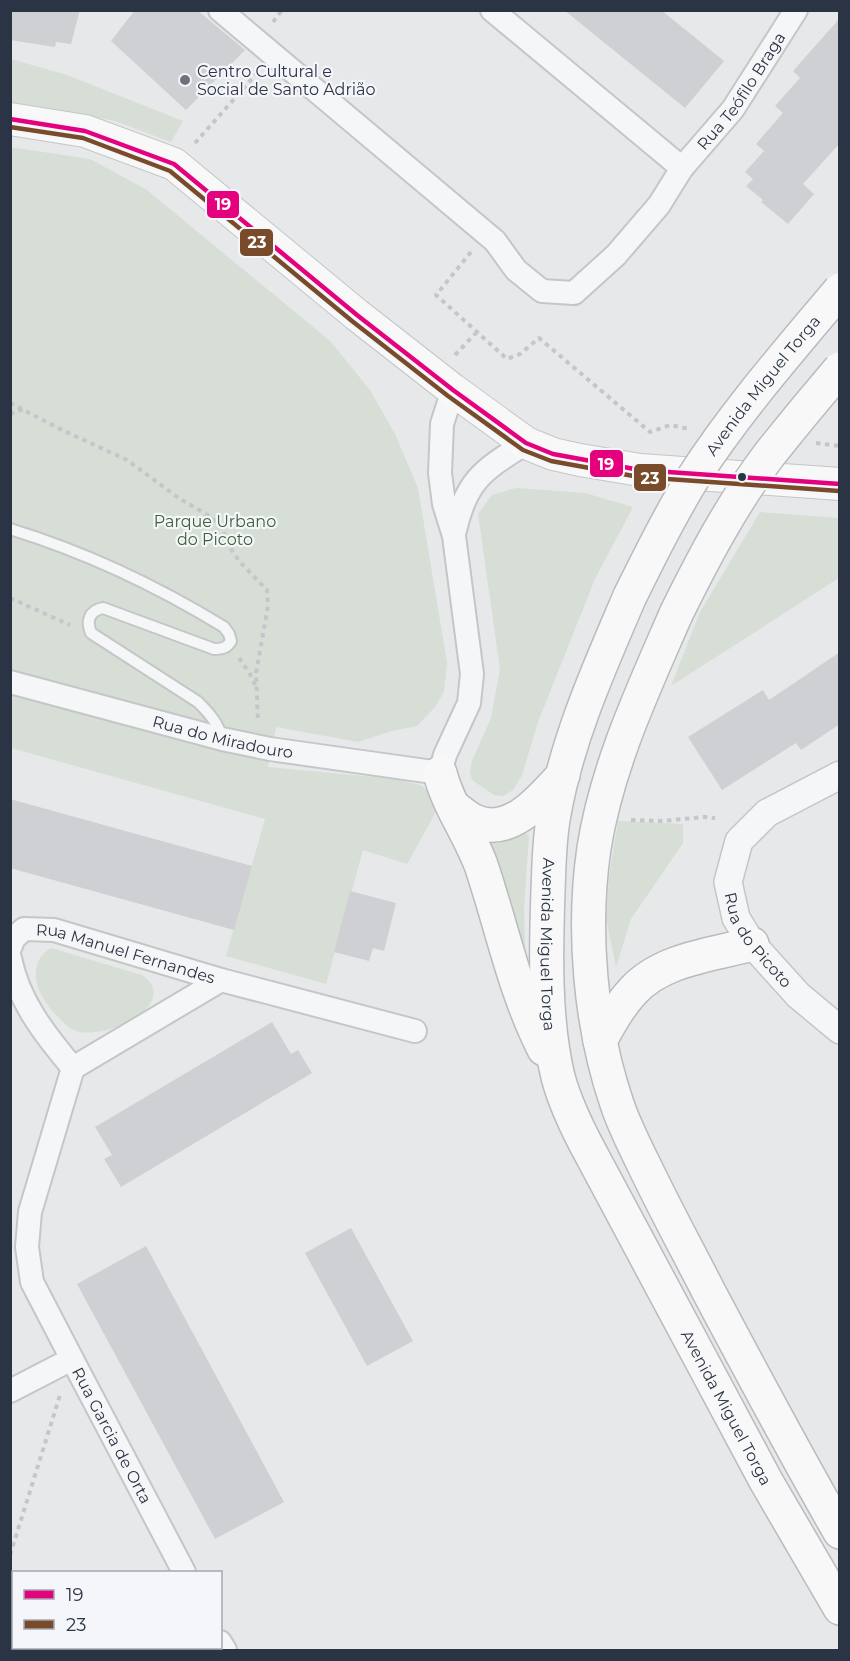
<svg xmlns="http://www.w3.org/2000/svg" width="850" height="1661" font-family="Montserrat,sans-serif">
<rect width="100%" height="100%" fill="#e6e8ea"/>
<path fill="#d6ded6" d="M11,59L67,75L183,121L171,142L115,121L47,108L11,103Z
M10,147L90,159L147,190L330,341L370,390L395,434L418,488L447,663L444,691L436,706L417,726L392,731L358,742L276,727L268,767L396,779L420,785L434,795L436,812L407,864L363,850L326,984L226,956L265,819L11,748Z
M516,488L585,493L633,507L595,579L538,722L522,775L513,790L503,796L494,795L472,780L470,772L472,761L491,718L500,669L478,514L492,495Z
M760,512L839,518V578L671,686L700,612Z
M618,821L683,824V843L631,919L616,967L606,918L609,877Z
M525,833L529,835L524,909L525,953L488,842L498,843Z
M51,948L142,975C184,1004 102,1043 74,1030C65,1026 60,1018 53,1012C46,1003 40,995 37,984C34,970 37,956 51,948Z"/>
<path fill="#ced0d3" d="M10,10H80L71,44L56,42L55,47L10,40Z
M135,10H197L245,50L186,110L111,41Z
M564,10H661L724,61L685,108Z
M840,18V143L803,184L814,194L788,224L761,202L763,200L746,186L753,179L745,172L764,151L756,144L783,113L775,106L800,78L793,71Z
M840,652V724L801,750L796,743L722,790L688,737L763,690L769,700Z
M10,799L252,866L234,930L10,868Z
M350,891L396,903L384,951L373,948L369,961L334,952Z
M272,1022L291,1054L298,1050L312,1073L121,1187L104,1159L112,1155L95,1127Z
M351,1228L413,1341L367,1366L305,1253Z
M146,1246L284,1502L215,1539L77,1284Z"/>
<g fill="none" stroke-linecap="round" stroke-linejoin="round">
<defs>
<path id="service" d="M10,529C85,552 157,586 224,627L229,634L231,641C227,648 222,649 214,649L103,608C89,611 86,621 91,633L198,702C209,713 218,723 222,738"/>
<g id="minor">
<path id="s1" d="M220,10L495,241L516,270L542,291L574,293L616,255L659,205L682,168L733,109L796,10"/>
<path d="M492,10L682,168"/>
<path d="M454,534C467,480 480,472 526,443"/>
<path id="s2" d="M10,682L222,739L270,749L440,773L445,755L469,703L472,674L454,536L444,504L440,473L442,424L453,390"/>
<path id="s3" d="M10,948L14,938L24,929L54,930L221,980L73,1068L30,1212L27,1247L32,1282L72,1359"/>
<path d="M10,958C18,1001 46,1036 73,1068"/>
<path d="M221,980L415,1031"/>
<path id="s4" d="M10,1391L72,1359L184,1572"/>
<path d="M220,1642L225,1650"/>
</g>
<g id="tertiary">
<path id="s5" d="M840,775L767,813L739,841L728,882L736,918L752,944L798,995L840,1030"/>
</g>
<path id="secondary" d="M10,119L85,131L174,164L357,315L453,390L526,443L553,454L580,460L640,470L840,484"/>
<g id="trunk">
<path id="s6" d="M630,596C600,666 567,739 554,814C549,839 549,866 548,891C546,950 544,1019 558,1077C565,1103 577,1128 590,1152L766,1481L840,1608"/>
<path d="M676,614C643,690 607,766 594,848C582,930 590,1025 617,1104C624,1125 635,1147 645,1167C666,1211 689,1253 711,1296C753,1375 795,1454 840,1532"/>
<path d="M440,773C448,805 469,833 481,865C502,927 514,990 544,1049"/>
<path d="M455,808C461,812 467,818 474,821C510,838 542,798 563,775"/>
<path d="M600,1041C610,1023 619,1006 633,991C662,959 712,955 752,944"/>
</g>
</defs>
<use href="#service" stroke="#c4c6c8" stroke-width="14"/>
<use href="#minor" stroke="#c4c6c8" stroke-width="26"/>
<use href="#tertiary" stroke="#c4c6c8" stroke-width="30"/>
<use href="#secondary" stroke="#c4c6c8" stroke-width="34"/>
<use href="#trunk" stroke="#b8bbbf" stroke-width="36"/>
<path stroke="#c5c6ca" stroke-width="4" stroke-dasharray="4.5 4.5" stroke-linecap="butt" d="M273,22L282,10
M195,143L258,72
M471,252L436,295L507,359L520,354L539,338L650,432L670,425L690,429
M455,355L477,332
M10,403L62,430L127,460L180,499L211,517L222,527L228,545L240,562L267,590L268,606L256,673L258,722
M10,414L23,409
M816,443L840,446
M10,598L70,625
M239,658L250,674L255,685
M631,820L663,821L704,817L715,818
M10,1555L61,1392"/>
<use href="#service" stroke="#f5f6f7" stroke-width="10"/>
<use href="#minor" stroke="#f5f6f7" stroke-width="22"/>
<use href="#tertiary" stroke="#f5f6f7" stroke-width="27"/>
<use href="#secondary" stroke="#f8f8f8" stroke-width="32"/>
<use href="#trunk" stroke="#f8f8f8" stroke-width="33"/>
<defs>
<g id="trunk-bridge">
<path id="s7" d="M630,596C650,556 669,516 693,478C736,411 789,351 840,290"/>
<path d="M676,614C703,559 732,504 769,455C792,426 816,397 840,369"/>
</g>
</defs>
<use href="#trunk-bridge" stroke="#b8bbbf" stroke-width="36" stroke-linecap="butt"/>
<use href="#trunk-bridge" stroke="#f8f8f8" stroke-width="33"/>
<defs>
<path id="bus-1" d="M10,119L85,131L174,164L357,315L453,390L526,443L553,454L640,470L840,484"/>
<path id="bus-2" d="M10,127L83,138L170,171L352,321L448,396L523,450L551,461L639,477L839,491"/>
</defs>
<use href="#bus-1" stroke="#f4f6f9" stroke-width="9"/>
<use href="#bus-2" stroke="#f4f6f9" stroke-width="9"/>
<use href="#bus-1" stroke="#e5007d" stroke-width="4.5"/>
<use href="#bus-2" stroke="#7a4b2a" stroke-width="4.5"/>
</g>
<circle fill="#6c737f" stroke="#f4f6f9" stroke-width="2" cx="185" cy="80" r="6"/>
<circle fill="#2b3445" stroke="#f4f6f9" stroke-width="2" cx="742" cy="477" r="5"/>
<g text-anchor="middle" stroke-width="4.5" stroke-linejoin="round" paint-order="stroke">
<g font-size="16" fill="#2b3445" stroke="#f4f6f9" text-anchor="start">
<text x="197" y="77">Centro Cultural e<tspan x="197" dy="18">Social de Santo Adrião</tspan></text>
</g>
<g font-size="16" fill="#2b3445" stroke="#f4f6f9">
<text dy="6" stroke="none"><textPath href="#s1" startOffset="724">Rua Teófilo Braga</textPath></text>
<text dy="6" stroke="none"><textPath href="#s7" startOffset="250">Avenida Miguel Torga</textPath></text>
<text dy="6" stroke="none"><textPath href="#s2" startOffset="220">Rua do Miradouro</textPath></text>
<text dy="6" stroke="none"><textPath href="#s5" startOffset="231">Rua do Picoto</textPath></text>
<text dy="6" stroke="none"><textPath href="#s6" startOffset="362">Avenida Miguel Torga</textPath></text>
<text dy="6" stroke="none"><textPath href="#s3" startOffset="129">Rua Manuel Fernandes</textPath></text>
<text dy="6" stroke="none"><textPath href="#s6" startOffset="867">Avenida Miguel Torga</textPath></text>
<text dy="6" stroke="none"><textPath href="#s4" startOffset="156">Rua Garcia de Orta</textPath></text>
</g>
<g font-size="16" fill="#3f6138" stroke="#f4f6f9">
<text x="215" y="527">Parque Urbano<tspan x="215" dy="18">do Picoto</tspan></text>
</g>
</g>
<g stroke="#f4f6f9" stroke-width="2">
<rect x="206" y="190" width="34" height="29" rx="6" fill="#e5007d"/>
<rect x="239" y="228" width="35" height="29" rx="6" fill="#7a4b2a"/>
<rect x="589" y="449" width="35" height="29" rx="6" fill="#e5007d"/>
<rect x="633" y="463" width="34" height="29" rx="6" fill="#7a4b2a"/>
</g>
<g font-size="16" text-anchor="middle" font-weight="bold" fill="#fff">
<text x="223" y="210">19</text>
<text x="257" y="248">23</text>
<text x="606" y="470">19</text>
<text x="650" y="484">23</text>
</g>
<rect width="850" height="1661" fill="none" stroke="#2b3445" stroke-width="24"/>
<rect x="12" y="1571" width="210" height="78" fill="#f4f6f9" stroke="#a4a8b1" stroke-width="1.5"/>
<rect x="24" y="1590" width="30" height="9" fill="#e5007d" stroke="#a4a8b1" stroke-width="1.5"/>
<text x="66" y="1601" font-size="18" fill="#2b3445">19</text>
<rect x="24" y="1620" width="30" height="9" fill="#7a4b2a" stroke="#a4a8b1" stroke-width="1.5"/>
<text x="66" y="1631" font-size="18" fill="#2b3445">23</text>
</svg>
